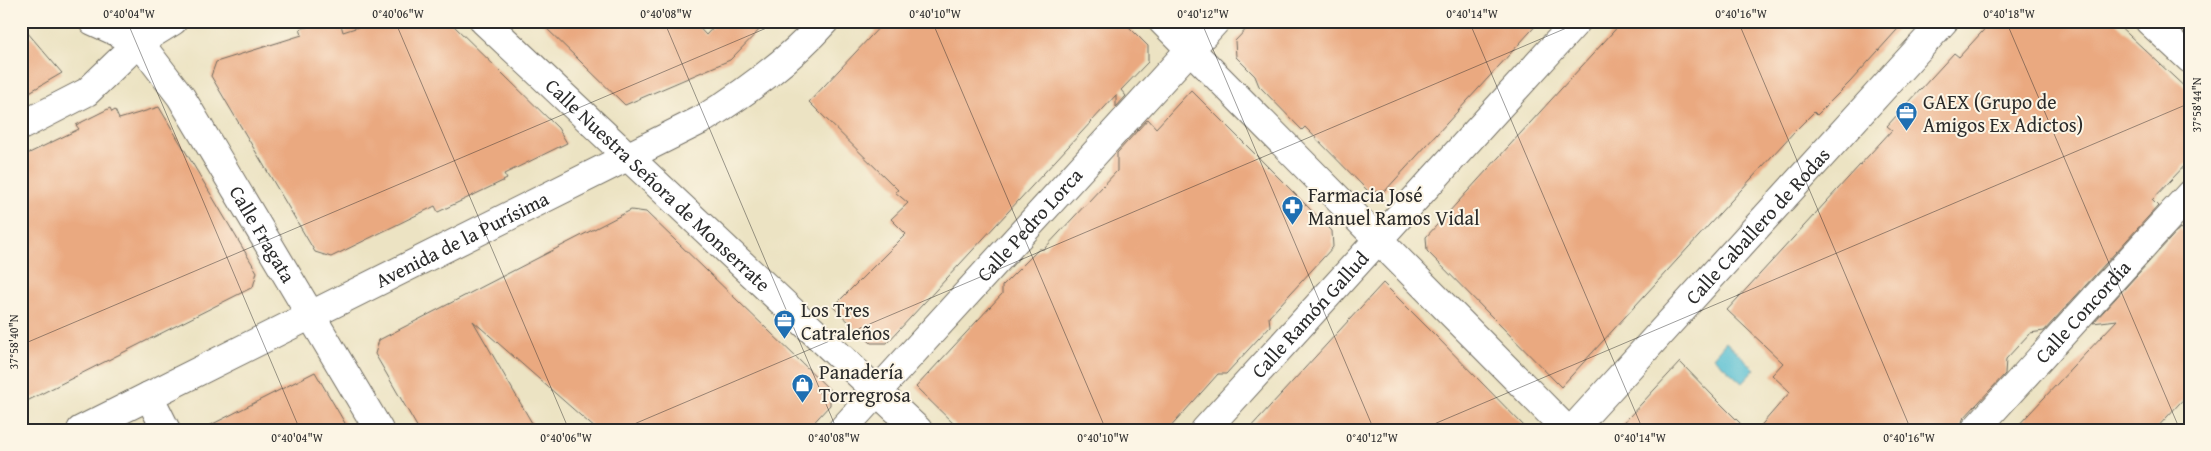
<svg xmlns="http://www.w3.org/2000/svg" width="2211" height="451" font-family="'Gentium Book Plus',serif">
<rect width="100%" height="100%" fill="#fcf5e5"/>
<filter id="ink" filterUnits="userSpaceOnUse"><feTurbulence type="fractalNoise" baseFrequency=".02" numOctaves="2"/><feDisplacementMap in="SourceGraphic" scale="10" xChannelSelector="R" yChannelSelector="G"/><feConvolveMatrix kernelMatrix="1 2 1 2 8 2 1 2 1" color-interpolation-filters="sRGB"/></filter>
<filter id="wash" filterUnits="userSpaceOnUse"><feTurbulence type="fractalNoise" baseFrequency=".0096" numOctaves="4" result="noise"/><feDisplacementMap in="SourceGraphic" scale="20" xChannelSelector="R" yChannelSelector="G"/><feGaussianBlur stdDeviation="1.12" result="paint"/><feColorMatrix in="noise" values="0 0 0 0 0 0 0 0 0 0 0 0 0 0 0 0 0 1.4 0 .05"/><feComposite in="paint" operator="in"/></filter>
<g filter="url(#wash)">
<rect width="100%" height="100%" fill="#ece3c3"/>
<path fill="#56bfd3" stroke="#40757f" d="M1726,342L1755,369L1742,383L1713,357Z"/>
<g id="blocks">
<path fill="#eaa980" d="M326,21H340L343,32L377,21H449L558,128L567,143L504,174L507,179L438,212L435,206L331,257L315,252L211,76L216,62L302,35L300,29Z
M539,21H693L706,35L719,21H768L730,60L625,105Z
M885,21H1123L1148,46V62L1121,90L1126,96L1116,107V95L887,343H871L833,307L906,234L891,219L908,203L895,192L898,190L809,102Z
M1254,21H1540L1385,191L1369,192L1305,127L1302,130L1259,86L1255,76L1236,57L1235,41Z
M1623,21H1905L1850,82L1817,115L1814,112L1794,132L1561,387L1427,251L1426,237Z
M1992,21H2114L2190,92V160L2152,200L2158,206L2044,331L2030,333L2006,359L2005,374L1963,419L1960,430H1757L1790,392L1772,375L1783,363L1727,310L1892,130L1887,126L1954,53L1959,57Z
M21,25L62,73L21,97Z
M1191,90L1332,231L1333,247L1269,317L1270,326L1226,374H1218L1168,430H960L916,387L1002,294V286L1039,249H1044L1117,171V153L1148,119L1156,128Z
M159,107L257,272L253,287L21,404V157L79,129L76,125L110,108L112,112L115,110L119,119Z
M631,210L646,212L830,390V405L807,430H597L473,321L536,430H419L375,354L379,340Z
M2180,228L2190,238V392L2155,430H2014L2117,320L2093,323Z
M1383,283L1436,336L1528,430H1248Z
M1680,362L1716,399L1747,430H1617Z
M315,372L349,430H201L256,402Z"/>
</g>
</g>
<g filter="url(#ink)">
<use href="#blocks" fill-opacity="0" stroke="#6f6b60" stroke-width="1"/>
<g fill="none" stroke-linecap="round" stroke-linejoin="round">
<defs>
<g id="minor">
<path d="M93,21L139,42L173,21"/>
<path id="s1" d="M484,21L918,430"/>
<path d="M1162,21L1567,430"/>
<path d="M2149,21L2190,59"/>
<path id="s2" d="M21,126L87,92L139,42L181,97L379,430"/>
<path d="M149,396L166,430"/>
<path id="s3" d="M81,430L703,119C748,91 789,61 825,21"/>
<path id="s4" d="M842,430L1216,21"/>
<path id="s5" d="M1205,430L1577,21"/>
<path id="s6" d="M1572,430L1944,21"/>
<path id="s7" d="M1975,430L2190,194"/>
</g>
</defs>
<use href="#minor" stroke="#6f6b60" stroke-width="30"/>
<use href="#minor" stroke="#fff" stroke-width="28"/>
</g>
</g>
<path fill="none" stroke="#2b2b2b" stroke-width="1" stroke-opacity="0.45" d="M127,21L300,430M395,21L569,430M664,21L837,430M932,21L1106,430M1201,21L1374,430M1469,21L1643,430M1738,21L1911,430M2006,21L2180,430M21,345L783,21M21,406L31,430M620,430L1583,21M1420,430L2190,103"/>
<defs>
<symbol id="office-pin" viewBox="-11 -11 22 30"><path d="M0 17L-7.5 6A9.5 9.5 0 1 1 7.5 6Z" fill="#1f6fb2" stroke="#fcf5e5"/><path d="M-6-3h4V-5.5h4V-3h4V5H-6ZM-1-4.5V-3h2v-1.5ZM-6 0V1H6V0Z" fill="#fff"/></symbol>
<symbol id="pharmacy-pin" viewBox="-11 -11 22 30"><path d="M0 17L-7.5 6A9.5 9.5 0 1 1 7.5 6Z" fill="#1f6fb2" stroke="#fcf5e5"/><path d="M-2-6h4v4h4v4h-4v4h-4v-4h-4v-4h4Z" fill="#fff"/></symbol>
<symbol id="shop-pin" viewBox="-11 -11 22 30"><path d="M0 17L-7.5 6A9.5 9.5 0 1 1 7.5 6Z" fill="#1f6fb2" stroke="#fcf5e5"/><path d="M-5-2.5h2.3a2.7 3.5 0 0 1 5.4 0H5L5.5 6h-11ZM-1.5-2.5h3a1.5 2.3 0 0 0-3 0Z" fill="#fff"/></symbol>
</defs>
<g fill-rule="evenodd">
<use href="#office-pin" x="1894" y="100" width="25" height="34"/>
<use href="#pharmacy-pin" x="1280" y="194" width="25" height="34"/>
<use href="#office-pin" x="772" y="308" width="25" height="34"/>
<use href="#shop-pin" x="790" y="372" width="25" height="34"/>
</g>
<g text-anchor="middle" stroke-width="4" stroke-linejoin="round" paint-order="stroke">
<g font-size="20" fill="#2b2b2b" stroke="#fcf5e5" text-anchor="start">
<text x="1923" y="109">GAEX (Grupo de<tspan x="1923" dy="23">Amigos Ex Adictos)</tspan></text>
<text x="1308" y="202">Farmacia José<tspan x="1308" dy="23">Manuel Ramos Vidal</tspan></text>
<text x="801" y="317">Los Tres<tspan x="801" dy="23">Catraleños</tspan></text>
<text x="819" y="379">Panadería<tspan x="819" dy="23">Torregrosa</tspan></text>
</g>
<g font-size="20" fill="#2b2b2b" stroke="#fcf5e5">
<text dy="7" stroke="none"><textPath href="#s1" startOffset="239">Calle Nuestra Señora de Monserrate</textPath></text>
<text dy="7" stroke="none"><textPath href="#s4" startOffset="278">Calle Pedro Lorca</textPath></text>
<text dy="7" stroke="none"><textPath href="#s6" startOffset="276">Calle Caballero de Rodas</textPath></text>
<text dy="7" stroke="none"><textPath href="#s2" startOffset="375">Calle Fragata</textPath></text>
<text dy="7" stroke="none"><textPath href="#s3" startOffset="426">Avenida de la Purísima</textPath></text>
<text dy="7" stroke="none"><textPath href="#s7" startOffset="160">Calle Concordia</textPath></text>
<text dy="7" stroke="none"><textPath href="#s5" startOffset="156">Calle Ramón Gallud</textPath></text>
</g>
</g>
<rect width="2211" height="451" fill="none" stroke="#fcf5e5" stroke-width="55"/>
<rect x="28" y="28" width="2156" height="396" fill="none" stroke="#2b2b2b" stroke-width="2"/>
<g font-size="12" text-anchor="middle" fill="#2b2b2b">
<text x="129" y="18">0°40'04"W</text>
<text x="398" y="18">0°40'06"W</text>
<text x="666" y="18">0°40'08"W</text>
<text x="935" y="18">0°40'10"W</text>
<text x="1203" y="18">0°40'12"W</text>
<text x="1472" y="18">0°40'14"W</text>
<text x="1741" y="18">0°40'16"W</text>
<text x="2009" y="18">0°40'18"W</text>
<text transform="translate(2197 105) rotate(-90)" y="4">37°58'44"N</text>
<text transform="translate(14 342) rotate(-90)" y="4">37°58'40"N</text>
<text x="297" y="442">0°40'04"W</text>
<text x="566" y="442">0°40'06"W</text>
<text x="834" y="442">0°40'08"W</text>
<text x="1103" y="442">0°40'10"W</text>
<text x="1372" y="442">0°40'12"W</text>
<text x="1640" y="442">0°40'14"W</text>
<text x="1909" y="442">0°40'16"W</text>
</g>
</svg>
